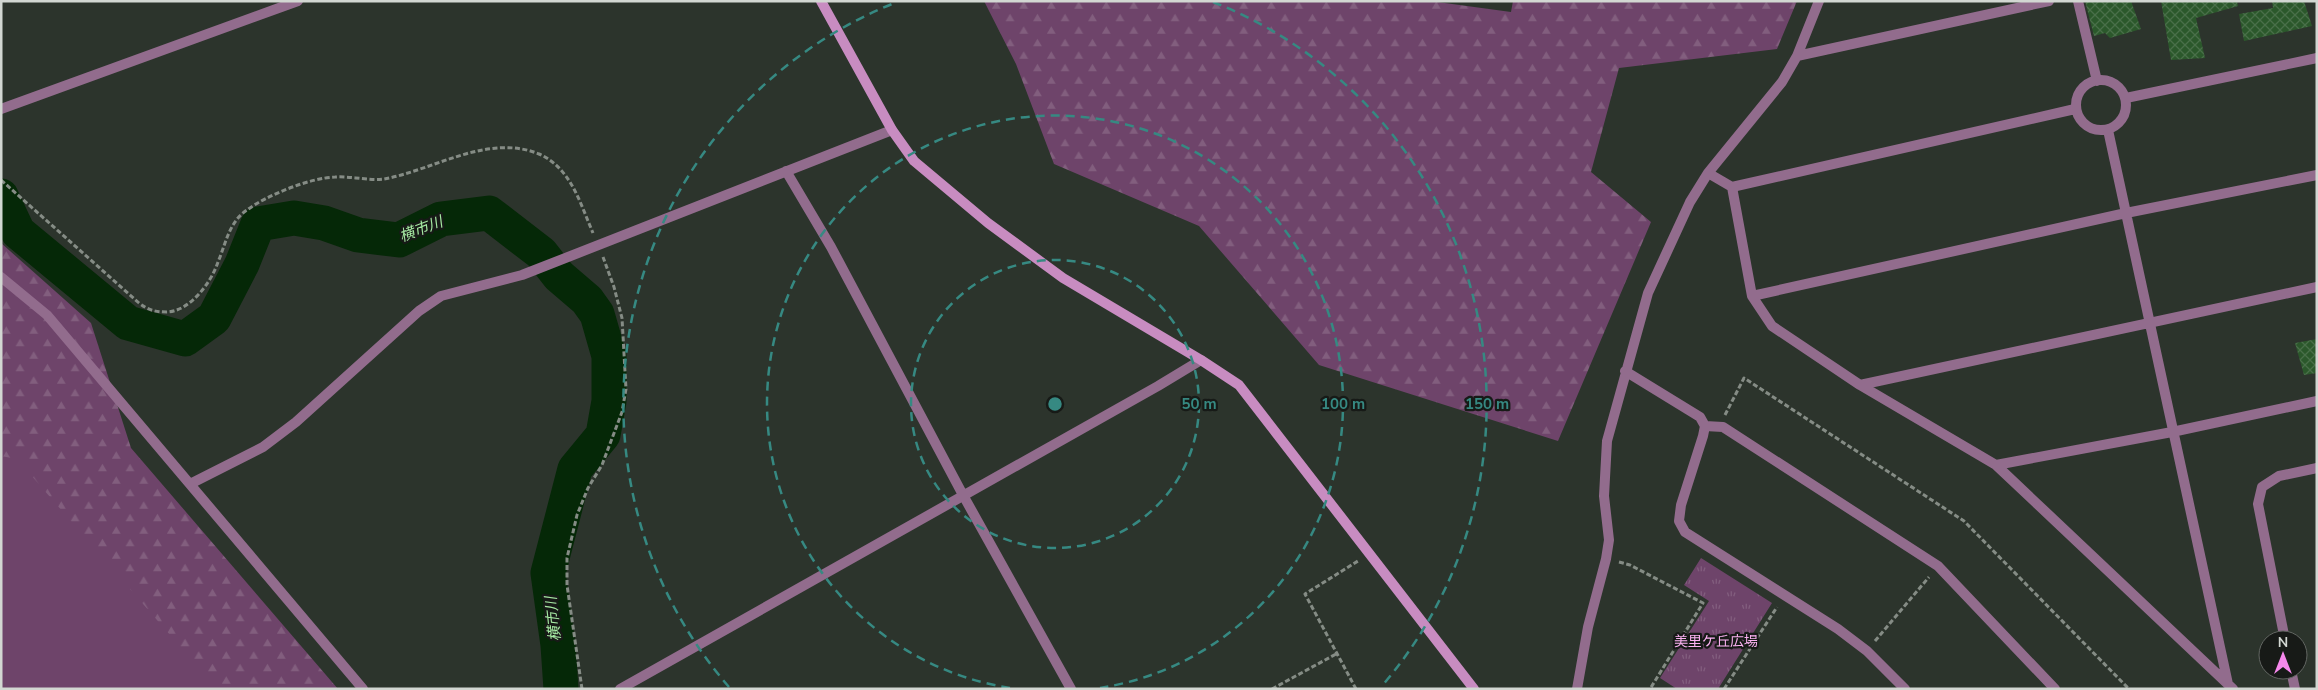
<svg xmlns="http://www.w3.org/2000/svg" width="2318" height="690" font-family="'Nunito Sans','Noto Sans JP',sans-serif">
<defs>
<pattern id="forest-firs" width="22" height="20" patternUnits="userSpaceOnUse" patternTransform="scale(1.25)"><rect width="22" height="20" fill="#6e446a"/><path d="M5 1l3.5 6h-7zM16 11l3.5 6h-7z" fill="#825e7e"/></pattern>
<pattern id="park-tufts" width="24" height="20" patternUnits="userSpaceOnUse" patternTransform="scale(1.25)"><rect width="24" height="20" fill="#6e446a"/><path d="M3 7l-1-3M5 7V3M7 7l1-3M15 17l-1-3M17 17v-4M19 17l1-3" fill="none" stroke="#825e7e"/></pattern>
<pattern id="building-cross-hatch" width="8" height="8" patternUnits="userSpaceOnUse" patternTransform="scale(1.25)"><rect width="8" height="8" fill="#2b582b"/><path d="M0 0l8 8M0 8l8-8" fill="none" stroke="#496f49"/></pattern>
</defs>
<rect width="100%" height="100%" fill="#2c342c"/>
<path fill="#6e446a" d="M1,422L242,689H1Z"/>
<path fill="url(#forest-firs)" d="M984,1H1430L1511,12L1513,1H1797L1777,49L1619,68L1591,172L1651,222L1558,441L1319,365L1199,226L1054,164L1016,64Z
M1,243L91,323L131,448L338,689H217L17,459L1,456Z"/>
<path fill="url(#park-tufts)" d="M1701,558L1772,603L1718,689H1677L1660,678L1709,601L1684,585Z"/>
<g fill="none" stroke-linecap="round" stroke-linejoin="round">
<path stroke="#052807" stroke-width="35" d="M1,196L18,232L128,323L185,339L214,318L242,264L258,224L294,218L324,223L358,235L399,240L441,219L489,213L541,253L559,276L587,300L597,314L609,356V401L603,435L575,469L548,573L558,645L561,689"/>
</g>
<path fill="url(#building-cross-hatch)" d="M2085,1H2131L2141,29L2110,38L2105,33L2094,36Z
M2161,1H2237L2238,6L2196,18L2205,58L2171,60Z
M2272,1H2304L2312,26L2244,41L2239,14L2273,8Z
M2317,339V373L2304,375L2295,343Z"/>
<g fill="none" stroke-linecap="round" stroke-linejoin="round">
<path stroke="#858c85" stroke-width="3" stroke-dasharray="5 2.5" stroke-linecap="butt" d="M1,180L139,303C148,310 155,312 167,312C190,311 211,283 218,262C226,243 229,222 247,210C267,195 310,178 335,177C351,176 369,181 384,179C434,170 488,133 539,154C571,168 580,203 593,233
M1725,415L1744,378L1964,521L2129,689
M1619,562L1630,565L1703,603L1650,689
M1875,641L1929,577
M582,689L567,585V558L577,515L588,488L602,465L622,412L626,389L622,318L614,287L603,257
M1272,689L1336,654
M1356,689L1305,594L1358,561
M1724,689L1777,607"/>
<path stroke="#926c8d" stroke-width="10" d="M2078,1L2097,81
M1797,56L2049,1
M2076 105a25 25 0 1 1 50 0a25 25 0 1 1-50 0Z
M2126,98L2317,58
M1,109L298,1
M2108,130L2228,684
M786,171L831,247L963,495L1071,689
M1708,173L1732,187L2075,109
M1732,187L1752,296L2126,213L2317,175
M1,277L47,315L363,689
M1752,296L1772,326L1860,385L1996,465L2233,689
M1625,371L1700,417L1705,426L1703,436L1681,505L1679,521L1685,532L1838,629L1867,651L1905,689
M1860,385L2317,287
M1705,426L1723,427L1938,566L2055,689
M1996,465L2172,432L2317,401
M190,484L263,447L296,422L419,311L441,296L522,275L892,130
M2285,640L2258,504L2262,487L2279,476L2317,468
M2291,670L2295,689
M620,689L1158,386L1201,360
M1577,689L1588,627L1606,559L1609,540L1604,496L1607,441L1648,293L1690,202L1708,173L1782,82L1797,56L1819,1"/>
<path stroke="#c88cc1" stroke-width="10" d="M821,1L892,130L914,161L988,223L1063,278L1201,360L1239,385L1474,689"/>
</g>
<g fill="none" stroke="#368982" stroke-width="2.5" stroke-dasharray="9 6">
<circle cx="1055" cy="404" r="144"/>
<path d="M1010 688A288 288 0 1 1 1100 688"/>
<path d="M729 687A432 432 0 0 1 897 2M1213 2A432 432 0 0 1 1381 687"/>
</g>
<g text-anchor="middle" stroke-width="4.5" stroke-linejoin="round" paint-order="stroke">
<g font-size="14" fill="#fbb2f2" stroke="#171a17">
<text x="1716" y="646">美里ケ丘広場</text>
</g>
<g font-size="15" font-style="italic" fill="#a6eaa3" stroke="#171a17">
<text transform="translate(421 229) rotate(-21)" y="5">横市川</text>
<text transform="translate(553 619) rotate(-96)" y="5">横市川</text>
</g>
</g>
<circle cx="1055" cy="404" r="8" fill="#368982" stroke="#171a17" stroke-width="2.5"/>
<g font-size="15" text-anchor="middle" font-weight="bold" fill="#368982" stroke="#171a17" stroke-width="4.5" stroke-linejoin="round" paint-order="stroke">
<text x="1199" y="409">50 m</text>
<text x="1343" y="409">100 m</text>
<text x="1487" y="409">150 m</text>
</g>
<rect width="2318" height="690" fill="none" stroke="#d2d7d2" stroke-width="5"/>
<g transform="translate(2283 655)"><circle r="24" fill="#171a17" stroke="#626662"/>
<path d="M0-4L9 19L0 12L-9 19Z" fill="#f688ec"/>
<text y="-8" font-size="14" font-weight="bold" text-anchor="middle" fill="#d2d7d2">N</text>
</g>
</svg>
